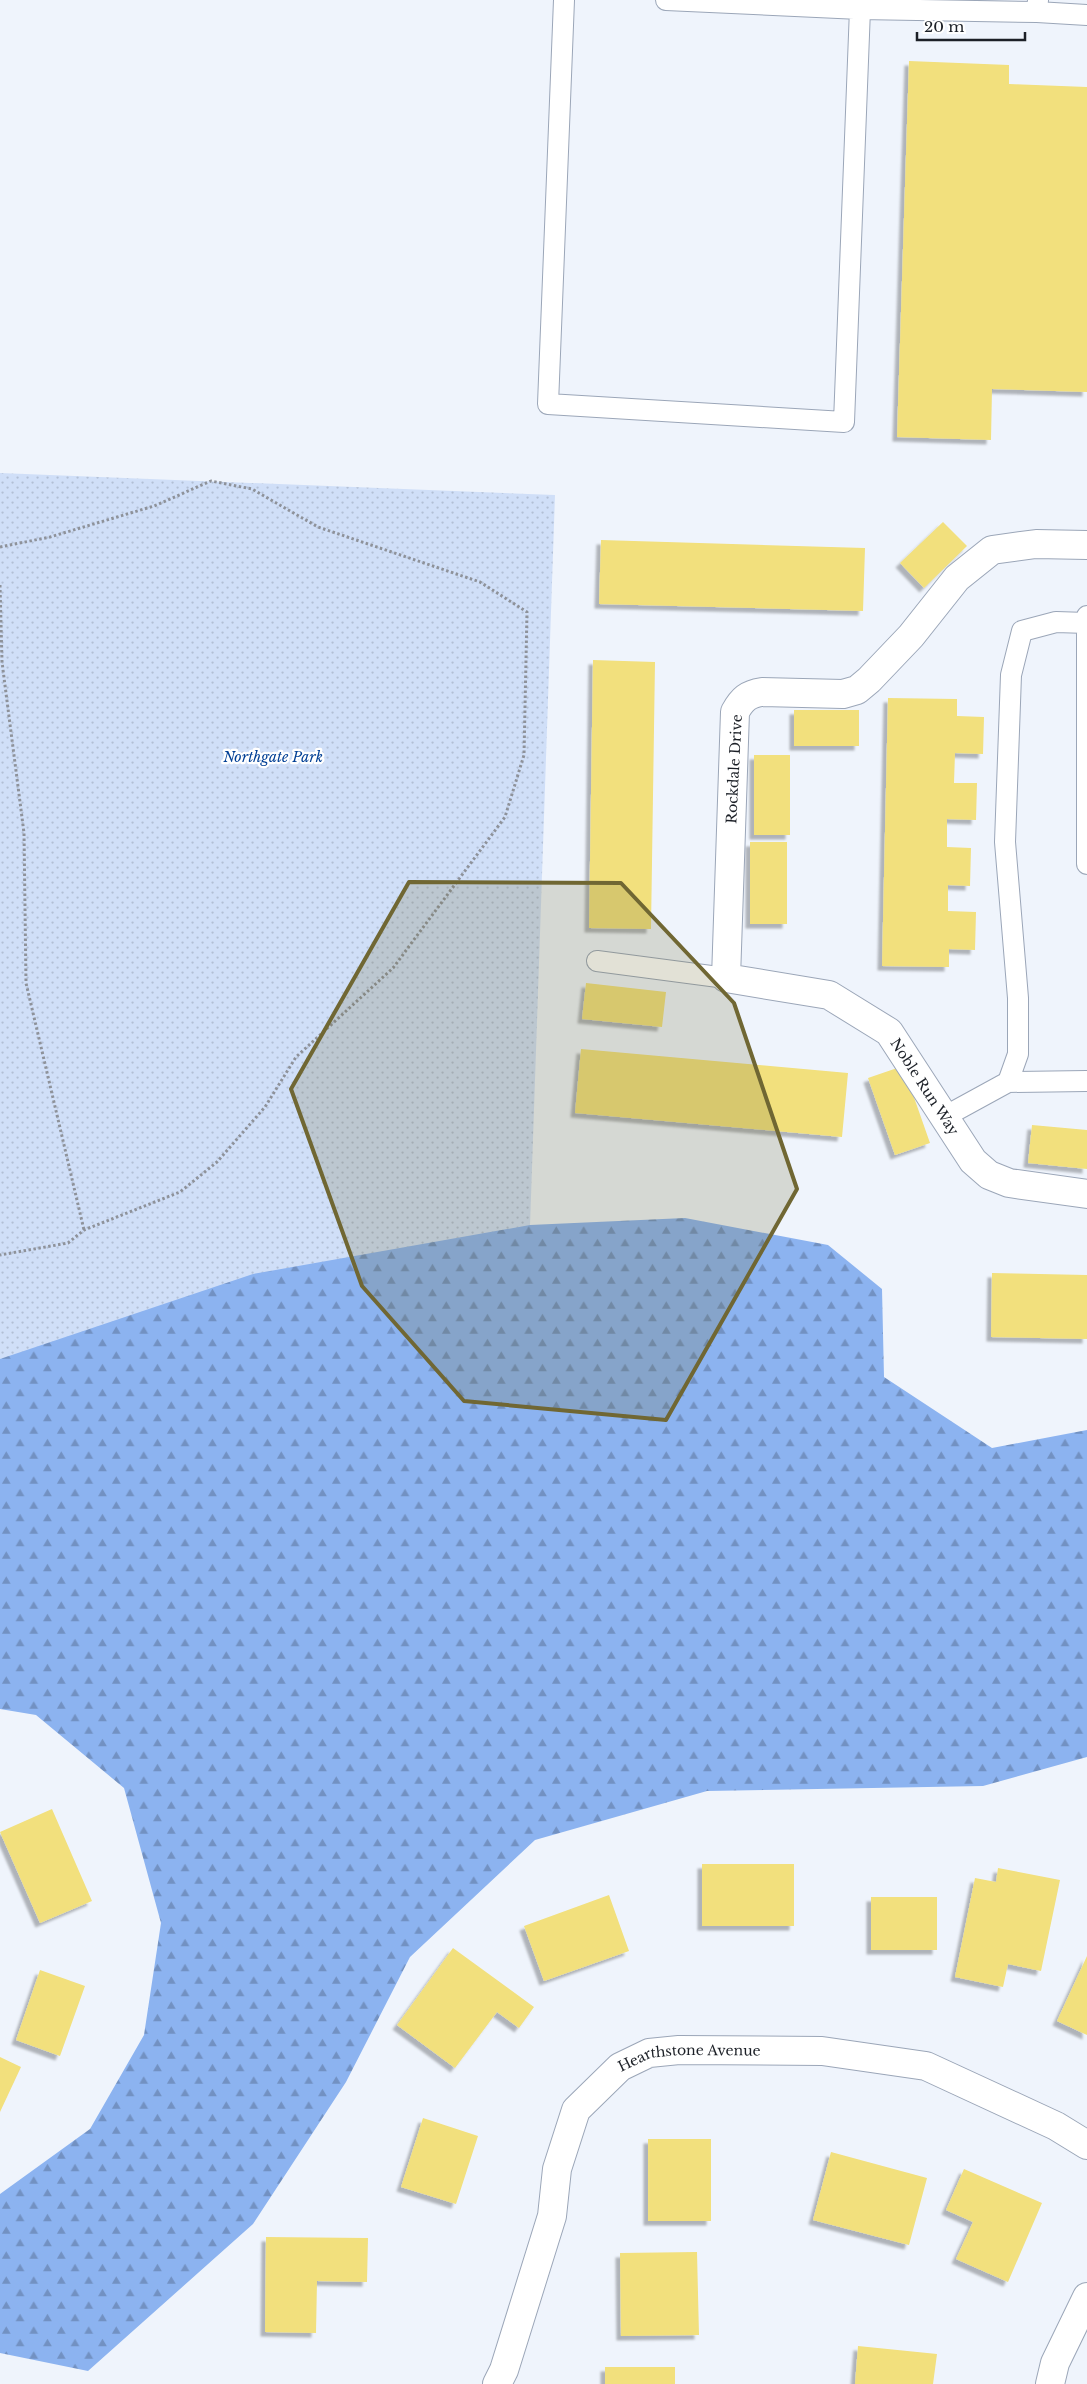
<svg xmlns="http://www.w3.org/2000/svg" width="1087" height="2384" font-family="'Libre Baskerville',serif">
<defs>
<pattern id="green-dots" width="8" height="8" patternUnits="userSpaceOnUse" patternTransform="scale(1.25)"><rect width="8" height="8" fill="#d0dff8"/><path d="M2 2h.1M6 6h.1" fill="none" stroke="#b2bfd5" stroke-width="1.8" stroke-linecap="round"/></pattern>
<pattern id="forest-firs" width="22" height="20" patternUnits="userSpaceOnUse" patternTransform="scale(1.25)"><rect width="22" height="20" fill="#8cb3f0"/><path d="M5 1l3.5 6h-7zM16 11l3.5 6h-7z" fill="#7291c2"/></pattern>
<filter id="shadow"><feDropShadow dx="-4.5" dy="4.5" stdDeviation="1" flood-color="#0004"/></filter>
</defs>
<rect width="100%" height="100%" fill="#eff4fc"/>
<path fill="url(#green-dots)" d="M0,473L555,495L522,1460L0,1433Z"/>
<path fill="url(#forest-firs)" d="M685,1218L828,1245L882,1289L884,1377L992,1448L1087,1430V1757L983,1786L707,1791L535,1840L410,1957L346,2082L253,2224L88,2371L0,2353V2194L90,2129L144,2035L161,1923L124,1788L36,1715L0,1709V1359L253,1274L530,1225Z"/>
<path fill="#f2e07d" filter="url(#shadow)" d="M909,61L1009,65V84L1087,87V392L992,389L991,440L897,437Z
M943,522L967,546L924,588L900,563Z
M601,540L865,548L863,611L599,604Z
M593,660L655,662L651,929L589,928Z
M888,698L957,699V716L984,717L983,754L955,753L954,783H977L976,820L947,819V847L971,848L970,886L948,885V911L976,912L975,950L949,949V967L882,966Z
M794,710H859V746H794Z
M754,755H790V835H754Z
M750,842H787V924H750Z
M586,983L666,992L662,1027L582,1019Z
M581,1049L848,1073L842,1137L575,1113Z
M903,1066L930,1143L895,1155L868,1078Z
M1032,1125L1087,1130V1169L1028,1163Z
M992,1273L1087,1275V1339L991,1337Z
M52,1809L92,1901L40,1923L0,1832Z
M702,1864H794V1926H702Z
M998,1868L1060,1880L1041,1971L1008,1964L1003,1987L955,1977L975,1878L996,1882Z
M609,1895L629,1951L544,1981L524,1926Z
M871,1897H937V1950H871Z
M453,1948L534,2007L519,2028L497,2012L455,2068L397,2025Z
M1087,1956V2035L1057,2021Z
M40,1970L85,1986L60,2056L16,2040Z
M0,2057L21,2067L0,2112Z
M423,2118L478,2136L456,2204L401,2187Z
M648,2139H711V2221H648Z
M831,2152L927,2178L909,2245L813,2220Z
M964,2169L1042,2203L1008,2282L956,2259L973,2222L946,2210Z
M266,2237L368,2238L367,2282L317,2281L316,2333L265,2332Z
M697,2252L699,2335L621,2336L620,2253Z
M858,2346L937,2354L933,2384H855Z
M605,2367H675V2384H605Z"/>
<g fill="none" stroke-linecap="round" stroke-linejoin="round">
<defs>
<path id="service" d="M564,0L548,404L844,422L860,9
M666,0L860,9L1037,12L1038,0
M1037,12L1087,15
M1087,623V864
M597,961L726,978
M1008,1082L1087,1081
M944,1117L1008,1082L1018,1054V998L1005,842L1011,675L1022,631L1056,622L1087,623V616"/>
<g id="minor">
<path id="s1" d="M1087,545L1036,544L992,550L957,578L911,636L869,680L857,690L843,694L762,692C748,694 742,699 735,712L726,978L829,995L889,1032L973,1161L989,1175L1009,1183L1087,1194"/>
<path id="s2" d="M497,2384L504,2370L552,2216L557,2169L576,2110L620,2067L649,2053L679,2050L822,2051L926,2066L1056,2126L1087,2145"/>
<path d="M1050,2384L1055,2363L1087,2297"/>
</g>
</defs>
<use href="#service" stroke="#9ba6b8" stroke-width="22"/>
<use href="#minor" stroke="#9ba6b8" stroke-width="30"/>
<path stroke="#8e929a" stroke-width="3" stroke-dasharray="2.5 2.5" stroke-linecap="butt" d="M0,547L50,537L154,506L211,481L252,489L318,527L480,582L527,612L524,755L505,817L393,968L296,1057L265,1107L217,1162L180,1192L84,1230L68,1243L0,1255
M0,585L2,662L24,833L26,983L84,1230"/>
<use href="#service" stroke="#fff" stroke-width="20"/>
<use href="#minor" stroke="#fff" stroke-width="28"/>
</g>
<path fill="#706733" fill-opacity="0.2" stroke="#706733" stroke-width="4" stroke-linejoin="round" d="M409,882L621,883L734,1003L797,1189L666,1420L464,1401L362,1286L291,1089Z"/>
<g text-anchor="middle" stroke-width="4.5" stroke-linejoin="round" paint-order="stroke">
<g font-size="14" font-style="italic" fill="#013f95" stroke="#fff">
<text x="273" y="762">Northgate Park</text>
</g>
<g font-size="14" fill="#1c2027" stroke="#fff">
<text transform="translate(734 769) rotate(-87)" y="5">Rockdale Drive</text>
<text dy="5" stroke="none"><textPath href="#s1" startOffset="928">Noble Run Way</textPath></text>
<text dy="5" stroke="none"><textPath href="#s2" startOffset="419">Hearthstone Avenue</textPath></text>
</g>
</g>
<path d="M917 32v8h108v-8" fill="none" stroke="#1c2027" stroke-width="2.5"/>
<text x="924" y="32" font-size="15" fill="#1c2027" stroke="#ffffff" stroke-width="4" paint-order="stroke">20 m</text>
</svg>
